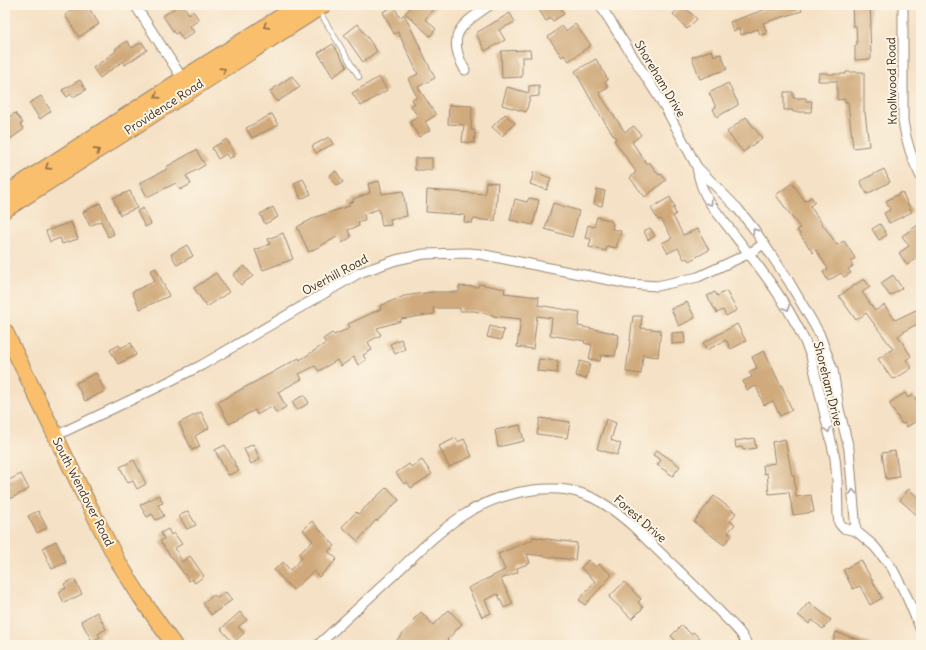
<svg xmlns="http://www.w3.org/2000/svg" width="926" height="650" font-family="Delius,sans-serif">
<rect width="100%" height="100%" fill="#fcf5e5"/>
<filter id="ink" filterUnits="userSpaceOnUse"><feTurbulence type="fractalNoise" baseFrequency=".025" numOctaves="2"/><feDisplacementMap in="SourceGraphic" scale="8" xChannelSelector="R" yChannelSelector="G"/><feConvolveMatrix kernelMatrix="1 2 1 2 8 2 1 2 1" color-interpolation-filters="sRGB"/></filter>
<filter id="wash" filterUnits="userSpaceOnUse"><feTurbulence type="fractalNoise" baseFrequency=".012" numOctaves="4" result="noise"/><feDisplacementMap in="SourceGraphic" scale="16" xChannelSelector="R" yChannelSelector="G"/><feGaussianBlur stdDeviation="0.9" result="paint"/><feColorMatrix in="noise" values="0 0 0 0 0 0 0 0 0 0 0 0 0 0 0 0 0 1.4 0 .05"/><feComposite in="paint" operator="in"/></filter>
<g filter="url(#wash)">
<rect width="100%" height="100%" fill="#f5e1c5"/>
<g id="blocks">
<path fill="#d0aa7c" d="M79,5H87L99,24L79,37L65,15Z
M179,5H183L189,14L193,11L199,20L190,26L194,32L183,40L178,32L175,34L163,16Z
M413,5H438L425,19L436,29L430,36L405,13Z
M536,5H559L564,14L553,21L551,18L546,21Z
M683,5L697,19L687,29L673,14Z
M768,5H800L802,11L763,23L767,33L760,35L758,29L741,35L739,29L733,31L730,22L769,8Z
M852,5H870L871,25H870L871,59L855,60V46L857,45L856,26H853Z
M394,6L400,18L404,14L435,78L418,87L436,115L425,122L430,130L419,137L410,122L418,117L411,106L415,103L412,100L417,97L408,79L418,74L398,32L394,34L383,12Z
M510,13L515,22L499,30L505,40L485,51L476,33Z
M358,24L377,51L363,62L344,35Z
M575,24L591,45L569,61L564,55L562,57L548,37L562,26L566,31Z
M127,41L132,48L142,42L147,50L125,65L123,61L100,78L93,68L116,51L115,49Z
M333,44L347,67L333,77L318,53Z
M530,50L531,57H522V77L502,78L501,51Z
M712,50L714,56L721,54L727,69L700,79L692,57Z
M596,59L608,80L605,82L608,88L599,93L625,132L634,126L641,135L632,142L647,164L649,162L659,175L661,174L666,180L645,197L630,178L636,172L614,140L616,139L595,107L575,71Z
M846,72H864V112H865L869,146L853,148L848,102H845V99L837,100V81H818L819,73H828V74H846Z
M292,76L300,87L277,102L270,91Z
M379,77L387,90L361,106L352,93Z
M80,80L86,90L73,97L71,94L67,97L62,90Z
M728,83L738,103V105L717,117L713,109L716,107L709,93Z
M539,85V96L530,97L526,112L502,105L507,87L529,93V86Z
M784,92H793V98H806V101H812L811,112H793V110H784Z
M41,96L51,111L40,119L29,103Z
M449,105L472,106L471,130H475L474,143L462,142L464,125L448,124Z
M15,113L23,123L20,124L24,129L5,143V120Z
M272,114L278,125L252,138L246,128Z
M505,114L515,123L502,136L492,127Z
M746,117L762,138L743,152L727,132Z
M329,137L333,144L316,153L312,146Z
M227,139L235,155L229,159L226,154L218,159L212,148Z
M196,150L205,165L186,176L191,184L180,190L176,183L147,197L140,183L167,169L166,167Z
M415,158H432V170H415Z
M884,169L890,182L867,194L860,181Z
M336,171L343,182L337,186L329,176Z
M534,172L551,178L547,190L530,184Z
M303,179L311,194L301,199L294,183Z
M379,181L382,194L403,191L407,216L390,219L391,225L382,226L379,209L364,214L365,220L358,222L359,226L348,230L351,237L342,243L339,236L309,252L297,227L316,217L349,206V203L354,201L353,199L370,193L368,184Z
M486,182L498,183L495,221L473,219L472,223L464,222L465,215L426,212L427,190L485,194Z
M792,183L805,201L811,197L815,202L810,206L837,245L844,241L855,258L850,262L853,266L848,269L851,273L844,277L841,273L828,281L823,272L828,269L816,250L813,253L797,230L800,228L776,195Z
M597,189L605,191L602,206L594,204Z
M130,191L137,208L120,215L113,198Z
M902,192L912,212L889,223L884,213L890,210L886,201Z
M670,197L675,208H673L676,214L673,216L683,235L698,229L709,250L689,261L687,258L684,259L678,248L668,253L662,243L672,238L661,219L658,220L651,208Z
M529,198L539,200L533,225L510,220L515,199L527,202Z
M100,203L114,234L108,237L101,221L90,226L83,212Z
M553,203L579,211L572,237L545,229Z
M273,207L278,217L265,224L260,214Z
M143,208L151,224L145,227L137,211Z
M597,217L610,220L613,224L612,229L621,231L616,248L607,246L606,251L589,247L591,239L585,238L588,225L594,227Z
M71,222L78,239L62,244L60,238L50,242L46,231Z
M921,223V255L907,265L899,253L909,246L902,236Z
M880,224L887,235L879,240L872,229Z
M650,228L655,236L648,240L644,231Z
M283,233L293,259L263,270L255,250L270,244L268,239Z
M187,245L193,256L177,265L171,254Z
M244,266L253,276L241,285L233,275Z
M156,268L169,296L140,309L132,292L155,281L150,271Z
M216,273L229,292L207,307L194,288Z
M893,275L902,288L890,296L881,283Z
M862,280H865L870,287L862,292L875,311L884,305L895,320L916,310L921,320V322L906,330L898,336L911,356L906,360L912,368L895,379L894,378L892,379L878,359L893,349L866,313L856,320L839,296Z
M479,284L505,289L504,293L539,297L538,305L580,312L578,326L614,333L613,334L619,335L615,356L601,355L600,361L589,359L592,345L584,343L585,341L550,335L552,318L537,316L533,349L517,347L521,319L493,316V315L474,311H460V308H433L434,314L401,319V321L377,328L381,335L368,342L372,350L363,355L366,360L358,365L354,357L341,366L337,360L319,371L315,366L299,374L302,379L278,392L286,407L276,413L272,406L257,415L255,410L229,424L218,402L299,358L300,360L326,343L323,339L332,333L334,335L350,328L348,324L381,309L380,306L404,296L432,292H459V286L478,287Z
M726,291L737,310L726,316L723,310L717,313L707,296L715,292L717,296Z
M687,302L695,318L679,326L671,309Z
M633,316H642L641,328L661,330L658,357L643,355L641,374L626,372Z
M737,324L746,341L731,349L726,340L707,350L703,343Z
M490,326L504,330L501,340L487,337Z
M684,332L685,343L672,344V333Z
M401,339L405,349L395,354L390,344Z
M131,343L136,355L118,364L110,350L119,345L120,348Z
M764,351L781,386H782L792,410L780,416L773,401L764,405L756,386L747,390L743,381L752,377L749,372L757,368L752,357Z
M539,359L558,361L557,373L537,371Z
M580,361L590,364L586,379L576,376Z
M96,373L105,391L85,401L76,383Z
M905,393L908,398L913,395L921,407V418L907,427L904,423L902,424L889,403Z
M304,395L309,403L297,410L292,402Z
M201,412L209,428L195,436L200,447L192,450L179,423Z
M540,418L570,422L567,438L537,434Z
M606,419L616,423L611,440L621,444L617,455L597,449Z
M520,425L524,441L498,447L495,430Z
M456,438L458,442L464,439L472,456L449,467L439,446Z
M754,438L756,448L743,450L742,447L736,448L735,441Z
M785,439L792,475H794L796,497L811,495L814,512L793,515L789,492L769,494L767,473L764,474L763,465L775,463L772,442Z
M253,444L260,459L251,464L244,449Z
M225,445L239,471L228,475L215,450Z
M657,450L680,466L673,476L657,465L661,460L653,455Z
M895,451L899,477L886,479L882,453Z
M134,460L146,484L137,489L133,481L128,483L120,467Z
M422,460L432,474L411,488L407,482L404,484L396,473L409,464L411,467Z
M21,474L29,489L8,500L5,494V489L10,486L7,481Z
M387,487L399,500L377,521L376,520L358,541L342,527L356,512L358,514Z
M909,489L921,500V513L918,516L900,500Z
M159,495L163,503L158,505L164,516L156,520L152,514L147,517L140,505Z
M714,496L736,513L730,521L735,524L728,533L732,535L724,545L694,522Z
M38,511L47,528L37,533L28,516Z
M188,511L196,525L187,529L179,516Z
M312,521L335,546L328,551L337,559L319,577L314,571L293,590L274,570L283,562L290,570L302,558L299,554L313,541L303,530Z
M168,529L171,535L174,533L182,544L175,548L182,562L190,556L204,576L195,583L192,579L189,581L172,557H171L160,541L164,539L161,533Z
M533,537L577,543L575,560L527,554L530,563L517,568L518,572L501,579L513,604L504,608L498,594L485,600L491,613L482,617L468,588L505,570L498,554L532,540Z
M56,541L66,562L52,569L42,548Z
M588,560L596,567L599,564L612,575L585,605L579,600L595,581L581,568Z
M861,560L882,598L870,605L860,586L853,589L843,570Z
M74,579L82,594L64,603L59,592L66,588L64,584Z
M624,582L641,599L638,602L643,608L632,619L609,597Z
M226,592L232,600L211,615L203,603L214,595L217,598Z
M809,602L831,620L823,629L812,620L809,624L798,615Z
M449,610L462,624L447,640L452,645H400L396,641L414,622L413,620L421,612L433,625Z
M97,612L106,629L98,634L100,637L92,641L81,621Z
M240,612L247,620L238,627L244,633L233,643L221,629Z
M682,625L691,634L693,632L702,640L696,645H680L671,636Z
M836,632L870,644V645H832Z"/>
</g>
</g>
<g filter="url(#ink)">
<use href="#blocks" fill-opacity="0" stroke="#988672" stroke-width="1"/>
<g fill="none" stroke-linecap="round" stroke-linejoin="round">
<defs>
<path id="lane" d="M319,11L359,77"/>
<path id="street" d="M135,5L184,81
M600,5L665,107L697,167L738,209L754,229L788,280L819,333L833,370L839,409L849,449L856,531
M903,5V121C906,141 912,160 921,177
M465,70C445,34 461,25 490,5
M697,167C699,181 702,191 710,203C746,252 789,298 811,356L835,458L837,480L838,516L839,523L843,528L856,531L874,546L892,568L907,597L921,630
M55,436L154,389L202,365L359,273L396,260L424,254L468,253L480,254L629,284L657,286L698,277L748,254L764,244
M318,645C344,621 370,597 396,573C439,532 471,498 533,490C550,488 567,488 583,494C602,500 619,514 634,527C663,556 694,584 722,614C731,623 743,633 747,645"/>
<path id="primary" d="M5,194L182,79L299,5
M5,210L324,5
M5,331L83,493L117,560L141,598L174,645"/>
</defs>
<use href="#lane" stroke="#988672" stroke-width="6"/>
<use href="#street" stroke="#988672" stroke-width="11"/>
<use href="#primary" stroke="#988672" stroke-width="17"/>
<use href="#lane" stroke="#fff" stroke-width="4.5"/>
<use href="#street" stroke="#fff" stroke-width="9"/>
<use href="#primary" stroke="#f9bf6d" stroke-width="15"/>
</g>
<defs><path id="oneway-chevron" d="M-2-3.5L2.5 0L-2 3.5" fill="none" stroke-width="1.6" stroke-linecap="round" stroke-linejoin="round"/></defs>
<g stroke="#906d42">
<use href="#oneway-chevron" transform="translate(266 26) rotate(148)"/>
<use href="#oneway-chevron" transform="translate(223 70) rotate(-32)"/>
<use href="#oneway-chevron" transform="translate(157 96) rotate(147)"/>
<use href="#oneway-chevron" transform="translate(97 151) rotate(-33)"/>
<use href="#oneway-chevron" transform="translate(48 167) rotate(147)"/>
</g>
<g stroke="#a79f9a">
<use href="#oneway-chevron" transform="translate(710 203) rotate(56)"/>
<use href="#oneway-chevron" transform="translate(755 231) rotate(-125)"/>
<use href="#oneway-chevron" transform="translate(787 308) rotate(59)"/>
<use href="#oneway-chevron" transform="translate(828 430) rotate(77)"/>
<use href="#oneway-chevron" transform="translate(853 492) rotate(-94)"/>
</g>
</g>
<g text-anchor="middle" stroke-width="4" stroke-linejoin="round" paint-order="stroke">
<g font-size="12" fill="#3b2a1e" stroke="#fcf5e5">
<text transform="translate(660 79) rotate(59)" y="4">Shoreham Drive</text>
<text transform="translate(892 81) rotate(-91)" y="4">Knollwood Road</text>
<text transform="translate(164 107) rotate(-33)" y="4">Providence Road</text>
<text transform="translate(335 275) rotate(-28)" y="4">Overhill Road</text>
<text transform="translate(828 384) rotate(76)" y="4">Shoreham Drive</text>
<text transform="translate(83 492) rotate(63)" y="4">South Wendover Road</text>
<text transform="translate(640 519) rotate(41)" y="4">Forest Drive</text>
</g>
</g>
<rect width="926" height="650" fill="none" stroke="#fcf5e5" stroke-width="20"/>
</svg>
